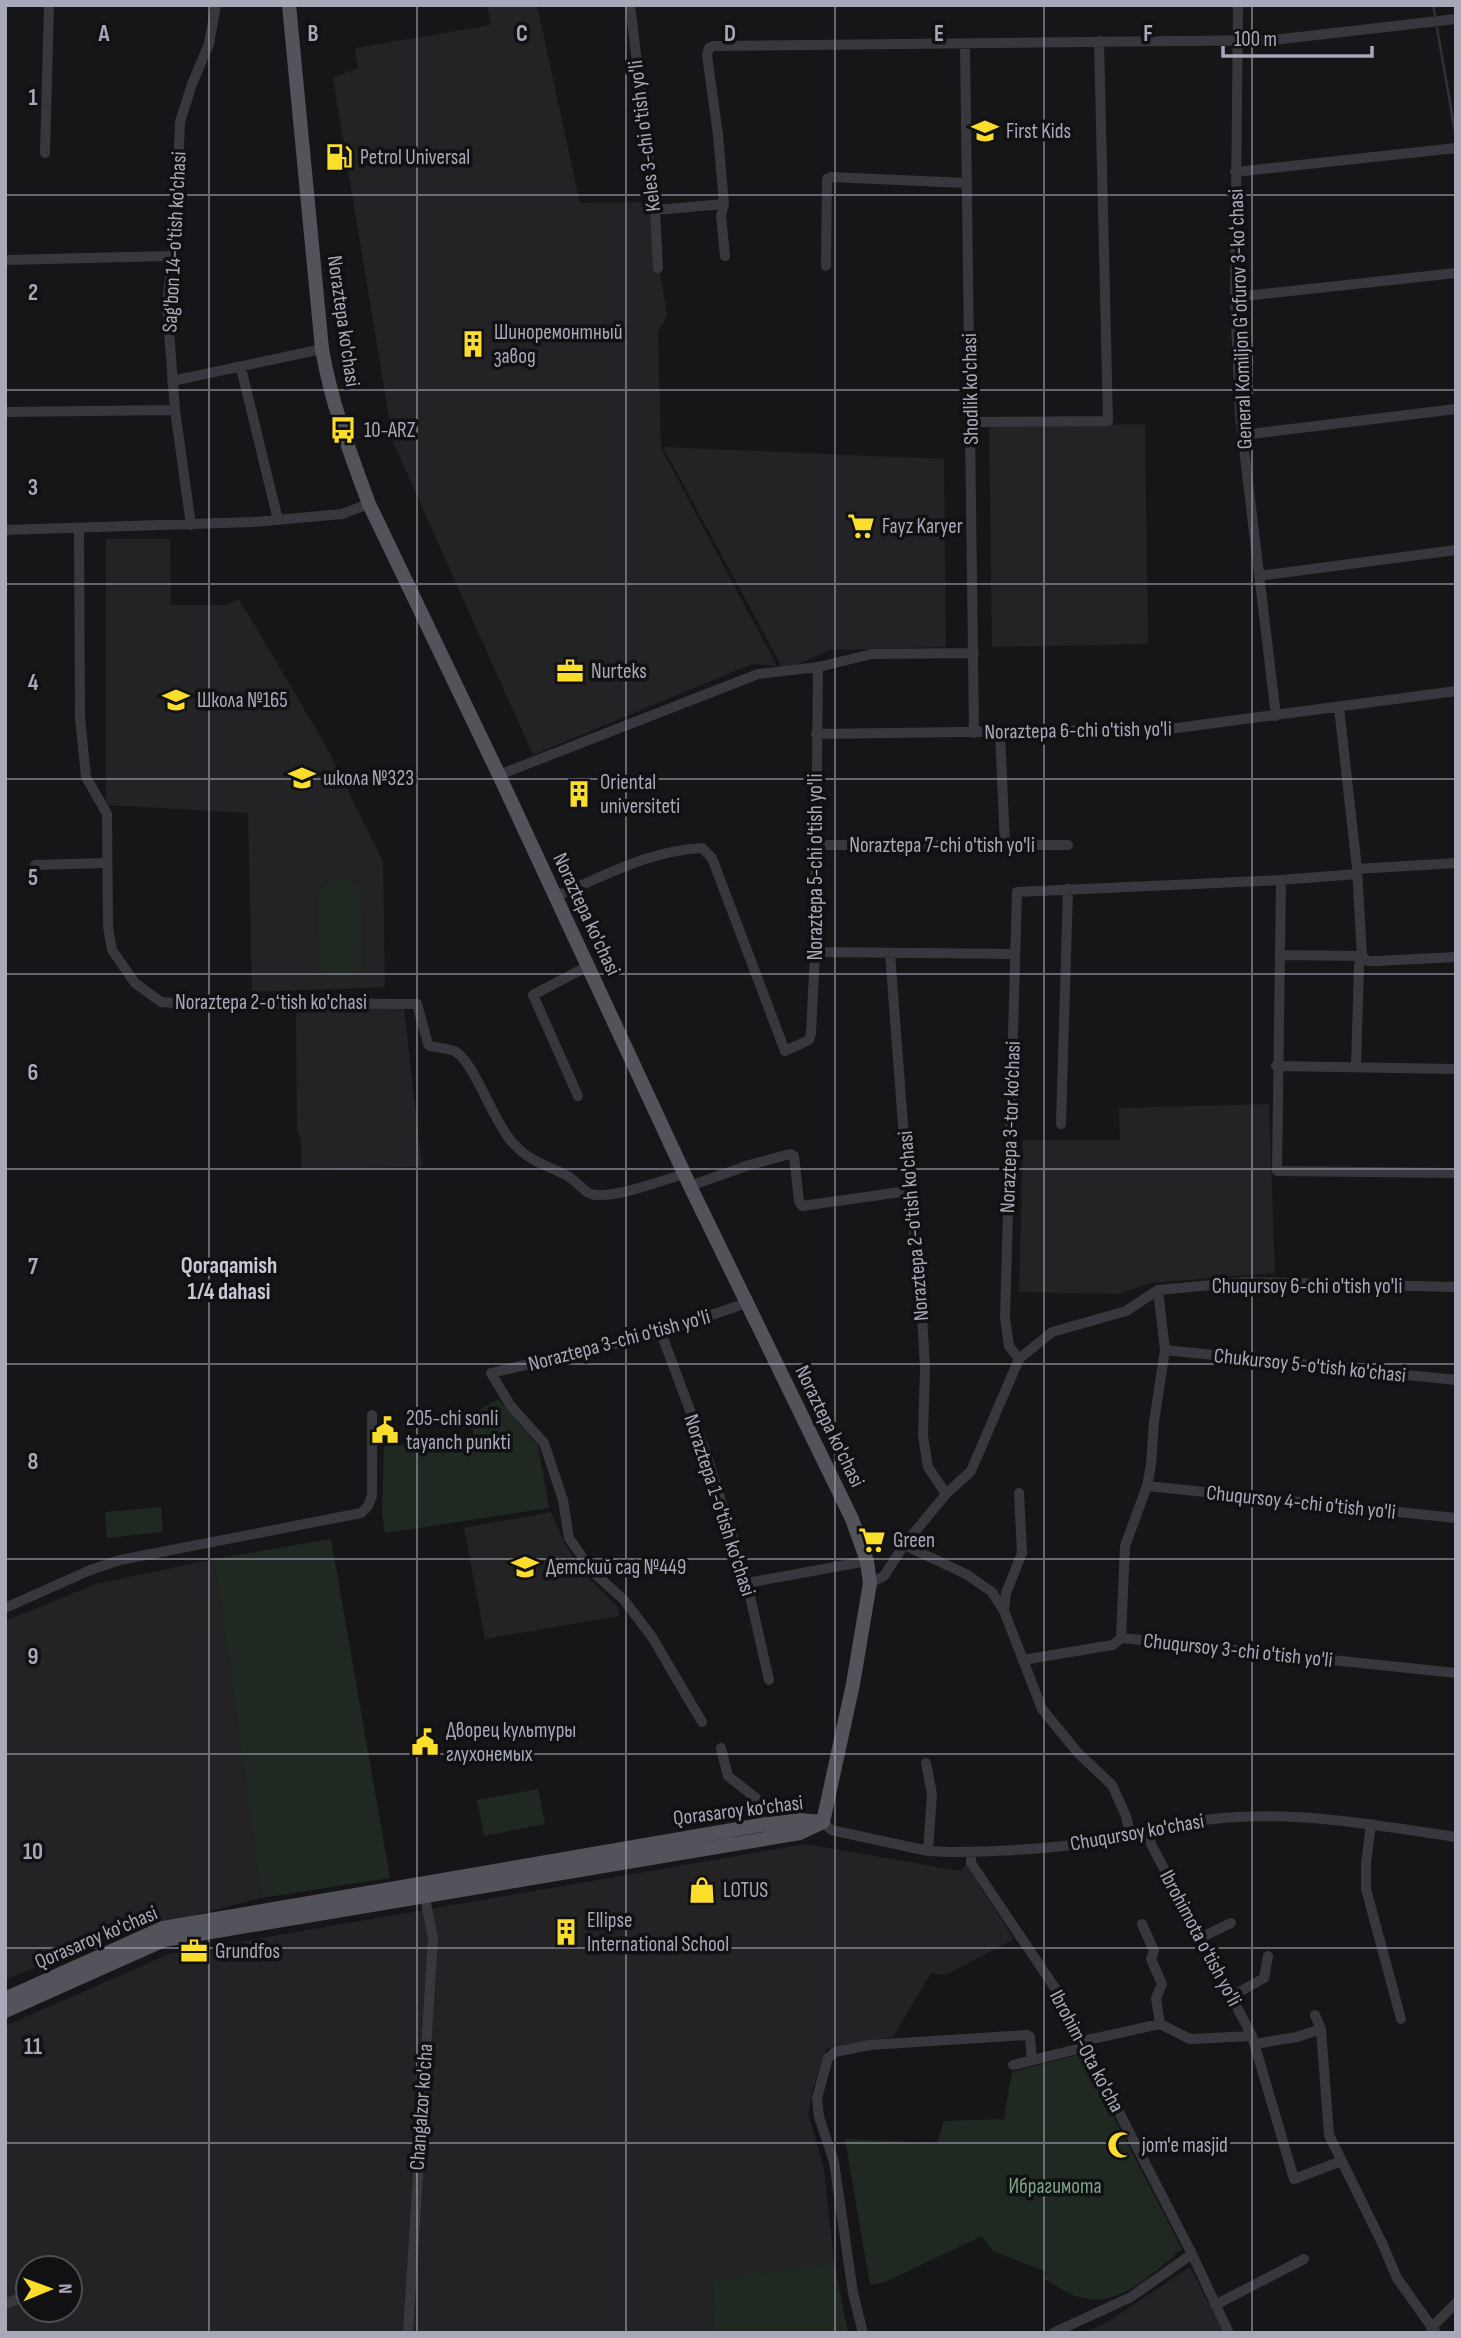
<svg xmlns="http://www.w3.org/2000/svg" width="1461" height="2338" font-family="'Sofia Sans Condensed',sans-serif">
<rect width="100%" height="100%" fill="#161618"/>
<path fill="#232225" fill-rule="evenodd" d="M487,5H537L580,203L649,202L667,316L658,331L661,448L777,666L752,664L533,755L393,442L333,78L358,68L355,48L491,25Z
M1145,424L1148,644L992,647L989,427Z
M663,447L944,459L946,647L830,650L799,664L782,667Z
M106,539H170L171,605H227L239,599L326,746L383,861L385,987L252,992L248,813L106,805Z
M404,1008L422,1167L301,1169V1138L297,1132L296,1011Z
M1269,1104L1275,1273L1150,1283L1119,1294L1019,1292L1023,1140H1120L1119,1108Z
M551,1512L566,1546L587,1577L617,1606L620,1616L485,1639L464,1528Z
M214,1559L261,1898L106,1938L5,1980V1621L96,1584Z
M806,1844L960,1871L966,1865L1014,1939L946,1975L931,1973L893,2037L827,2049L813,2088L808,2114L824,2168L834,2262L712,2280L713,2333H5V2026L169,1954ZM28,2268H70V2310H28Z
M1190,2267L1224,2333H1085L1109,2321Z"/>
<path fill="#202822" d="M340,880L352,882L361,889L363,968C349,982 334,981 319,969L318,890L328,882Z
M498,1399L538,1445L549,1508L385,1533L382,1513L384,1446L474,1440L471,1415Z
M161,1507L163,1532L107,1538L105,1512Z
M331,1539L390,1878L261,1898L214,1559Z
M538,1789L545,1824L484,1836L477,1800Z
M1081,2054L1182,2249C1155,2271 1122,2307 1083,2298C1069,2295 1056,2285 1043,2279L1046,2272L993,2251L982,2236L885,2282L870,2285L845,2139L937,2143L944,2121L1004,2119L1012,2072Z
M834,2262L848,2333H713L712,2280Z"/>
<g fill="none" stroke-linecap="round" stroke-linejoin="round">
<path stroke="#2b323d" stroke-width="2.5" d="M1433,5L1435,15
M1437,28L1456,137"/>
<path stroke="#37373d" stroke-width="10" d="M630,5L655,210L658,268
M1238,5L1235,297L1240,415L1276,716
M965,44L974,733
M45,153L49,5
M1235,172L1456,148
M655,210L724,204
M725,256L721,216L724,204L718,135L707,55L709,48L714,46L1273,40L1456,19
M5,260L171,256
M826,266L827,179L831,177L966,183
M1235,297L1456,273
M241,368L278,520
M172,381L322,349
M5,412L175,410
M971,422L1108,421L1099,41
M1242,435L1456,409
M191,525L175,410L167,305L176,221L180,122L192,84L209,44L216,5
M79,529L80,718L86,777L107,814L108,927L112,950L135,983L161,1002L174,1003L417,1004L428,1044L430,1046C438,1048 448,1048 456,1052C475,1064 493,1121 512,1142C531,1163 544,1164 566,1175C577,1180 584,1195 597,1195C623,1196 659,1181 685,1174
M5,530L253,522L342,514L369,504
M1259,576L1456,550
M1339,707L1357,869L1362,956L1359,966L1356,1066
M1000,732L1005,846
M816,734L1169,729L1456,691
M499,775L758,674L818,667L872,654L974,653
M816,845H1068
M35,865L106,863
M1357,869L1456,863
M1281,880L1277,1171L1456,1173
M556,896C603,877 650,850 702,848L712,858L785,1051L809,1040L811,1033L815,952L818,667
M815,952L1015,954
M890,953L908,1191L919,1264L925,1367L923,1436L928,1467L946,1494
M1280,955L1362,956L1368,961H1377L1456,957
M1276,1066L1456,1069
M578,1096L533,995L588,966
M1061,1124L1068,889
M690,1186L749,1165L790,1154L794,1156L799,1201L802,1206L908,1191
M661,1333L706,1453L747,1583L769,1680
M1165,1350L1456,1380
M1019,1359L1009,1346L1005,1318L1017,892L1281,880L1357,874
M1147,1486L1456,1518
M904,1545L966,1574L992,1592L1004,1611L1042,1709L1078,1753L1112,1785L1126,1816L1131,1837
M747,1583L867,1561
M870,1583L884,1576L904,1545L946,1494L971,1471L1019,1359L1052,1332L1126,1311L1158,1290L1245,1282L1456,1287
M5,1608L88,1571L120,1560L361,1513L368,1506L372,1496V1415
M1004,1611L1006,1593L1022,1553L1019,1493
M1121,1638L1125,1546L1147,1486L1151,1465L1154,1422L1165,1350L1158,1290
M1023,1660L1106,1646L1113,1645L1121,1638L1456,1673
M702,1722L652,1637L624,1600L592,1571L569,1538L563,1500L544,1443L510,1405L491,1373L661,1333L746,1303
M721,1748L728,1776L756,1798L761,1825
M926,1763L932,1794L928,1851
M823,1822L831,1830L928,1851L950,1852C1009,1852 1071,1847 1129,1837C1157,1832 1184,1822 1213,1819C1293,1810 1376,1825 1456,1837
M1371,1824L1366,1864V1889L1401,2019
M1148,1832L1151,1844L1252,2036L1294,2179L1342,2161
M971,1852V1863L1055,1988L1192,2254L1229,2333
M1142,1924L1154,1951L1151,1959L1162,1984L1156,1998L1160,2024
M1202,1937L1231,1923
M1232,1996L1264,1978L1268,1956
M1315,2015L1321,2029L1329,2135L1382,2243L1397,2278L1436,2333
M1083,2041L1160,2024L1190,2039L1252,2036
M1254,2044L1297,2037L1321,2029
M1013,2065L1086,2047
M5,2304L28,2295
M1215,2305L1304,2259
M1431,2328L1456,2303
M408,2333L433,1938L423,1889
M863,2333L853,2293L834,2162L819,2117L817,2098L828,2058L835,2052L870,2045L1027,2035L1030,2037L1032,2060
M1053,2333L1131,2297L1192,2254"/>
<path stroke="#53535c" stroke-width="14" d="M289,5L322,349C331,402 350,453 369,504L499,775L690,1186L852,1519L867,1561L870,1583L853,1684L823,1822
M5,1999L163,1928L761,1825L800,1820L822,1822
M5,2011L164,1940L800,1833L823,1822"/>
</g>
<path fill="none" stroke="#a7a9b9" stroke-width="2" stroke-opacity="0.55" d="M209,5V2333M417,5V2333M626,5V2333M835,5V2333M1044,5V2333M1252,5V2333M5,195H1456M5,390H1456M5,584H1456M5,779H1456M5,974H1456M5,1169H1456M5,1364H1456M5,1559H1456M5,1754H1456M5,1948H1456M5,2143H1456"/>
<defs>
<symbol id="school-bare" viewBox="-9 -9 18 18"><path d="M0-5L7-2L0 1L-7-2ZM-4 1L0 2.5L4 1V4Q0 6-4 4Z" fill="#fbdd2b" stroke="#111113" stroke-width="2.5" paint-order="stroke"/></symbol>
<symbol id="fuel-bare" viewBox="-9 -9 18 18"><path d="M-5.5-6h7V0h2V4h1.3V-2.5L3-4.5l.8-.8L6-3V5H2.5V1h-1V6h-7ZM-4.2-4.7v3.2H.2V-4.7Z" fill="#fbdd2b" stroke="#111113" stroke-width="2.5" paint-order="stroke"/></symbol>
<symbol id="building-bare" viewBox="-9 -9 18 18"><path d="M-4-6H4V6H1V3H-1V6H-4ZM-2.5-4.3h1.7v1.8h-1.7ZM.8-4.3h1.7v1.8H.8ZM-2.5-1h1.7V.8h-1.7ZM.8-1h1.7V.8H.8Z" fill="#fbdd2b" stroke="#111113" stroke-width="2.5" paint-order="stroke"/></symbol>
<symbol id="bus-bare" viewBox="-9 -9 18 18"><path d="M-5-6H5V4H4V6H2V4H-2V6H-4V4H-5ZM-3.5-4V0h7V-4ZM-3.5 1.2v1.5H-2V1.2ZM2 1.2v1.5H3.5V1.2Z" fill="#fbdd2b" stroke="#111113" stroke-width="2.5" paint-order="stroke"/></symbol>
<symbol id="supermarket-bare" viewBox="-9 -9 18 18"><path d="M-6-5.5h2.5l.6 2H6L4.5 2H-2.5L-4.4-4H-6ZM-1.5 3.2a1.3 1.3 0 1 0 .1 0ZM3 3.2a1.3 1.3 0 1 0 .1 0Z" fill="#fbdd2b" stroke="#111113" stroke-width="2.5" paint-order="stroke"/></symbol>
<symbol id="office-bare" viewBox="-9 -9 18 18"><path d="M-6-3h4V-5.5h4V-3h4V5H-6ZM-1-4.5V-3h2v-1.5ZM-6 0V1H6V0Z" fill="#fbdd2b" stroke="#111113" stroke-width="2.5" paint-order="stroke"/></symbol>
<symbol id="civic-bare" viewBox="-9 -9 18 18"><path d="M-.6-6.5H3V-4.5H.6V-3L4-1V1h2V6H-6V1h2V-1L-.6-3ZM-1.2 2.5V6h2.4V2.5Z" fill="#fbdd2b" stroke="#111113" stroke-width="2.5" paint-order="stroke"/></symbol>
<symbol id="shop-bare" viewBox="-9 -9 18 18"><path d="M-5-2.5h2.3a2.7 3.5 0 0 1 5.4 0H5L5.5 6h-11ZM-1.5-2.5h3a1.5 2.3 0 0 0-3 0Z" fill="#fbdd2b" stroke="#111113" stroke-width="2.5" paint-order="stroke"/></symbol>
<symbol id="mosque-bare" viewBox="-9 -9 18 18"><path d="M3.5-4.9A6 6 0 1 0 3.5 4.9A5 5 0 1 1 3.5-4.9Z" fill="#fbdd2b" stroke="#111113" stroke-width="2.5" paint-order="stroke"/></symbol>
</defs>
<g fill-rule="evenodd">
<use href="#school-bare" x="966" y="112" width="38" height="38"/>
<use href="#fuel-bare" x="320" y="138" width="38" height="38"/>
<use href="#building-bare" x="454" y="325" width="38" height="38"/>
<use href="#bus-bare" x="324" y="411" width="38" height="38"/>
<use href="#supermarket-bare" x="842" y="507" width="38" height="38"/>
<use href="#office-bare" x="551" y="652" width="38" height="38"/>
<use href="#school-bare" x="157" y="681" width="38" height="38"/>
<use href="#school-bare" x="283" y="759" width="38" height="38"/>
<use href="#building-bare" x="560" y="775" width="38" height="38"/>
<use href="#civic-bare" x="366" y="1411" width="38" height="38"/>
<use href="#supermarket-bare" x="853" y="1521" width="38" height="38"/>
<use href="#school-bare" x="506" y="1548" width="38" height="38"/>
<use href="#civic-bare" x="406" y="1723" width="38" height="38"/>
<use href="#shop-bare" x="683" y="1871" width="38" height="38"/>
<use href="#building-bare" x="547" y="1913" width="38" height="38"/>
<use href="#office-bare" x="175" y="1932" width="38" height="38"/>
<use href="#mosque-bare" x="1102" y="2126" width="38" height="38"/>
</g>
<g text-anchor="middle" stroke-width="7" stroke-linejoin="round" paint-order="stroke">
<g font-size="21" fill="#a7a9b9" stroke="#111113" text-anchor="start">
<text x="1006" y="138">First Kids</text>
<text x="360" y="164">Petrol Universal</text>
<text x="494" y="339">Шиноремонтный<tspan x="494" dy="24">завод</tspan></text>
<text x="364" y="437">10-ARZ</text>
<text x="882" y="533">Fayz Karyer</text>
<text x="591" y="678">Nurteks</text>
<text x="197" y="707">Школа №165</text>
<text x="323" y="785">школа №323</text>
<text x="600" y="789">Oriental<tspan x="600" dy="24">universiteti</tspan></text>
<text x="406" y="1425">205-chi sonli<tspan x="406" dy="24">tayanch punkti</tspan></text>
<text x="893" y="1547">Green</text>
<text x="546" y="1574">Детский сад №449</text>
<text x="446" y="1737">Дворец культуры<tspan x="446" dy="24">глухонемых</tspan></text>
<text x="723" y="1897">LOTUS</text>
<text x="587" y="1927">Ellipse<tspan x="587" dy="24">International School</tspan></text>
<text x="215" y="1958">Grundfos</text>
<text x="1142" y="2152">jom'e masjid</text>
</g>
<g font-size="21" fill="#a7a9b9" stroke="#111113">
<text transform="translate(644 136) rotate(-97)" y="7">Keles 3-chi o'tish yo'li</text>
<text transform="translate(174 242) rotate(-87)" y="7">Sag'bon 14-o'tish ko'chasi</text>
<text transform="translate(1240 319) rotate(-92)" y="7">General Komiljon Gʻofurov 3-koʻchasi</text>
<text transform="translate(344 321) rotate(82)" y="7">Noraztepa ko'chasi</text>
<text transform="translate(970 389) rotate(-91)" y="7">Shodlik ko'chasi</text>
<text transform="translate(1078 730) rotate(-1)" y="7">Noraztepa 6-chi o'tish yo'li</text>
<text x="942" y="852">Noraztepa 7-chi o'tish yo'li</text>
<text transform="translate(815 867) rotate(-90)" y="7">Noraztepa 5-chi o'tish yo'li</text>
<text transform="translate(587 914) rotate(65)" y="7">Noraztepa ko'chasi</text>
<text x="271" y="1009">Noraztepa 2-oʻtish ko'chasi</text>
<text transform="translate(1010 1127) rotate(-88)" y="7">Noraztepa 3-tor ko‘chasi</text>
<text transform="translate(913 1226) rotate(-95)" y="7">Noraztepa 2-o'tish ko'chasi</text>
<text x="1307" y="1293">Chuqursoy 6-chi o'tish yo'li</text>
<text transform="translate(619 1340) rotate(-15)" y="7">Noraztepa 3-chi o'tish yo'li</text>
<text transform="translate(1310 1365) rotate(6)" y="7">Chukursoy 5-o'tish ko'chasi</text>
<text transform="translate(830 1426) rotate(64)" y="7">Noraztepa ko'chasi</text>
<text transform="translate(1301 1502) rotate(6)" y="7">Chuqursoy 4-chi o'tish yo'li</text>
<text transform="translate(720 1505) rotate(72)" y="7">Noraztepa 1-o'tish ko'chasi</text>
<text transform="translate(1238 1650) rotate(6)" y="7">Chuqursoy 3-chi o'tish yo'li</text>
<text transform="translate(738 1810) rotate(-7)" y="7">Qorasaroy ko'chasi</text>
<text transform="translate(1137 1832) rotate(-10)" y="7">Chuqursoy ko'chasi</text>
<text transform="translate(96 1937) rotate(-23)" y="7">Qorasaroy ko'chasi</text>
<text transform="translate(1201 1938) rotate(62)" y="7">Ibrohimota o'tish yo'li</text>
<text transform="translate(1087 2051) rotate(62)" y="7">Ibrohim-Ota ko'cha</text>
<text transform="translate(421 2107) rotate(-86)" y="7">Changalzor ko'cha</text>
</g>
<g font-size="21" fill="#7da587" stroke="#111113">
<text x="1055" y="2193">Ибрагимота</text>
</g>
<g font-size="23" font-weight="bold" fill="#c8c9d5" stroke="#111113">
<text x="229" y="1273">Qoraqamish<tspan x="229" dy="26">1/4 dahasi</tspan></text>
</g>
</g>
<g font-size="23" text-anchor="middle" font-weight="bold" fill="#a7a9b9" stroke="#111113" stroke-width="7" stroke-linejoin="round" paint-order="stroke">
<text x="104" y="41">A</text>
<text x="313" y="41">B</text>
<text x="522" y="41">C</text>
<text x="730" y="41">D</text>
<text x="939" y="41">E</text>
<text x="1148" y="41">F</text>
<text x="33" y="105">1</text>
<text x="33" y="300">2</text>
<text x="33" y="495">3</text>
<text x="33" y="690">4</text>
<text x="33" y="885">5</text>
<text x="33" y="1080">6</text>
<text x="33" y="1274">7</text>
<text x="33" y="1469">8</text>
<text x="33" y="1664">9</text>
<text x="33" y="1859">10</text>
<text x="33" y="2054">11</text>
</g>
<rect width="1461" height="2338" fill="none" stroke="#a7a9b9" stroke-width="14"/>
<g transform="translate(49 2289) rotate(89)"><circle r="33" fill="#111113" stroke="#4d4e55" stroke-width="2"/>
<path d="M0-5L12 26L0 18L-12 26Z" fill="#fbdd2b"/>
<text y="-10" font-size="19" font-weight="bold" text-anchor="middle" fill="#a7a9b9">N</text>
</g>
<path d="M1223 46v10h149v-10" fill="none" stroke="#a7a9b9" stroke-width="3.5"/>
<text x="1234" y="46" font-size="21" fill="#a7a9b9" stroke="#111113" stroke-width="5" paint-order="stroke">100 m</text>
</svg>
